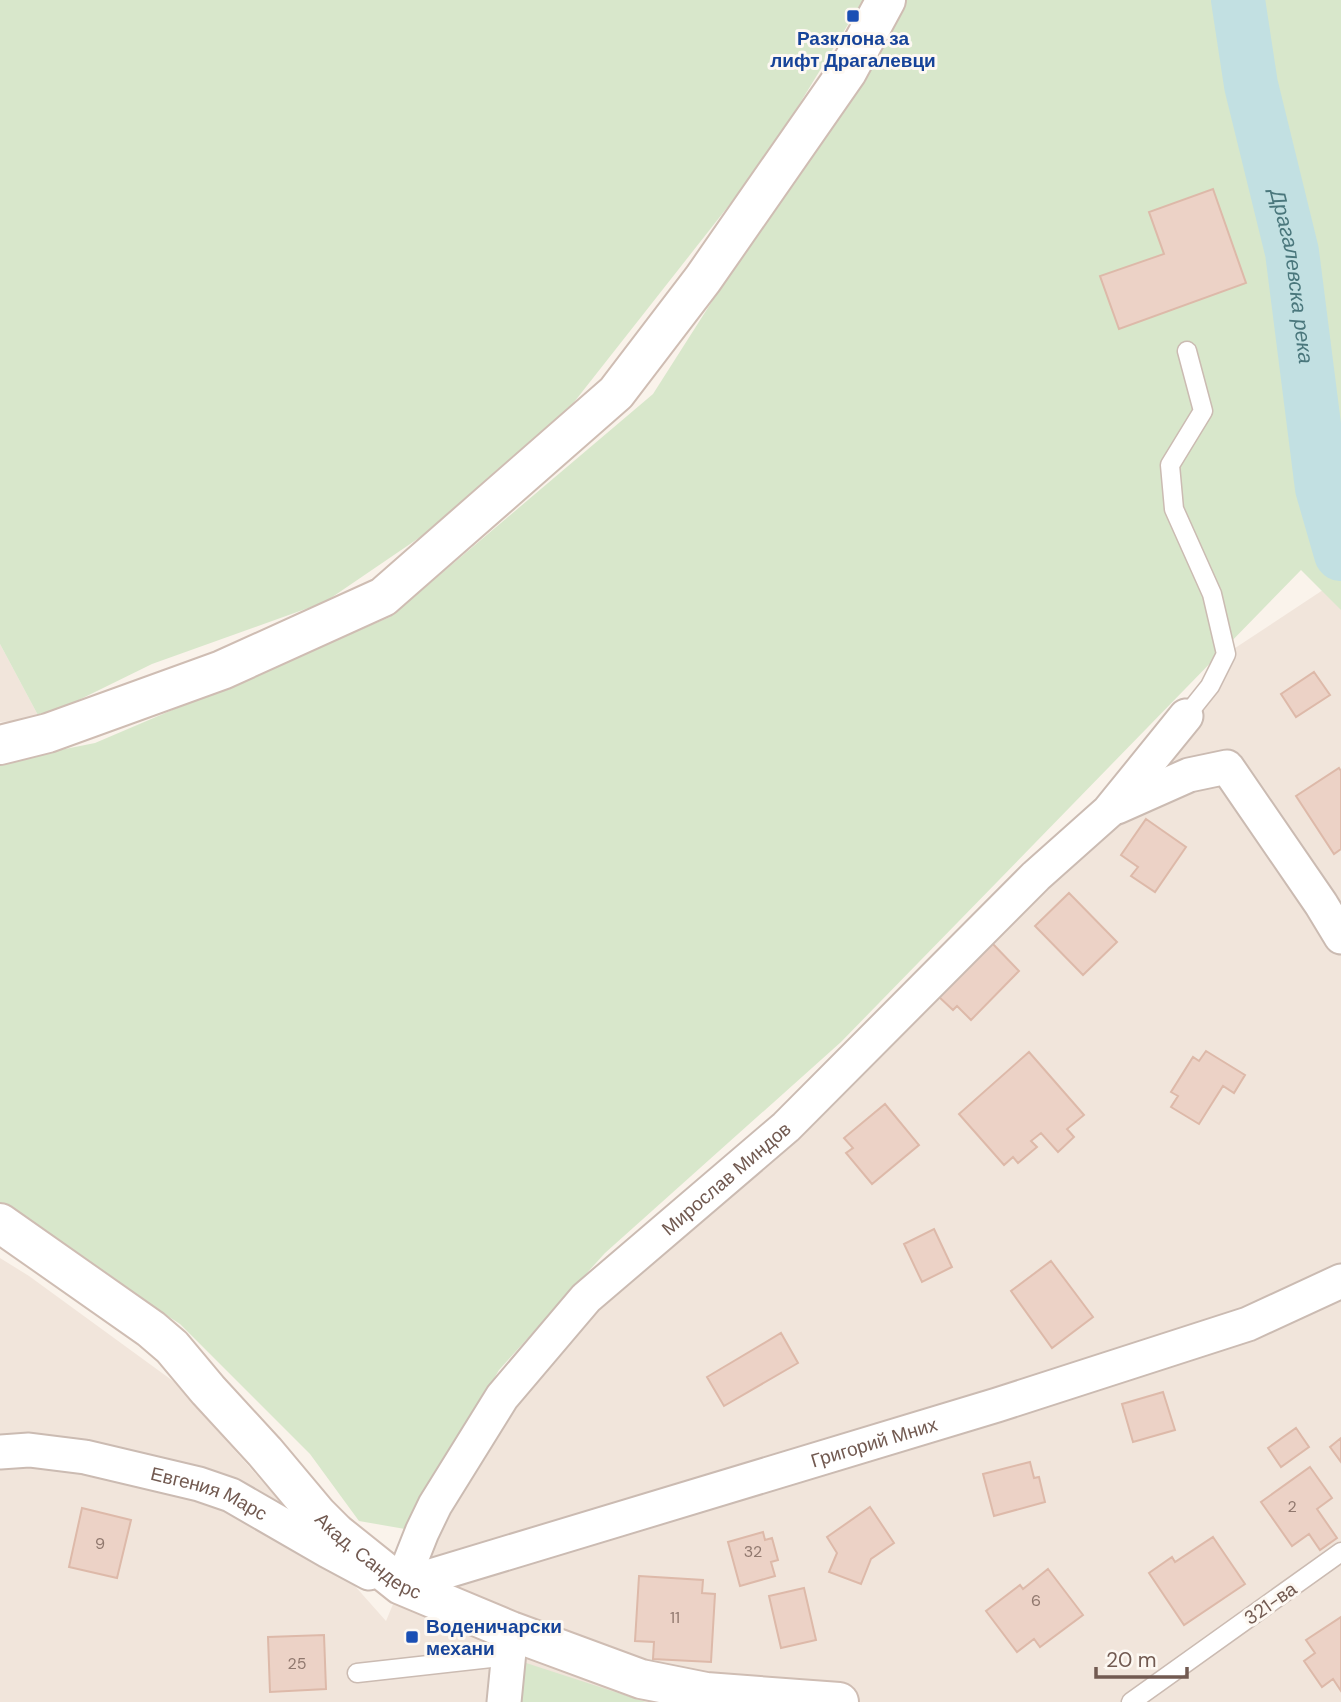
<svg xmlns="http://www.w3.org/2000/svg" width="1341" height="1702" font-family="'DM Sans',sans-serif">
<rect width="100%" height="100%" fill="#faf3eb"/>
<path fill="#f1e5db" d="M1329,586L1341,599V1702H0V1258L29,1276L173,1381L386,1621L401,1585L502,1397L1109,811L1226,654Z
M0,644L40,719L0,722Z"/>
<path fill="#d8e7cb" d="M0,0H863L767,157L523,467L325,602L152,664L40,719L0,644Z
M904,0H1341V610L1301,570L841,1042L605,1253L499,1370L405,1529L359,1521L310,1454L180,1324L0,1207V762L95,743L390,617L653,394Z
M520,1661L646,1702H512Z"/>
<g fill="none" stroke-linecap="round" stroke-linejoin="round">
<path stroke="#c2e0e2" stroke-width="54" id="s1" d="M1238,0L1251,85L1292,252L1322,488L1341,554"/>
</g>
<path fill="#ecd2c6" stroke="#ddb9a9" stroke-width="2" d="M1213,189L1246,283L1119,329L1100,276L1164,254L1149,212Z
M1314,672L1330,695L1296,717L1281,694Z
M1339,768L1341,771V849L1334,854L1296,796Z
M1146,819L1186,847L1155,892L1131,876L1138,867L1121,855Z
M1069,893L1117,942L1083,975L1035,926Z
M991,942L1019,971L971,1020L957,1006L953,1010L938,996Z
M1206,1051L1245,1075L1234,1093L1223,1086L1199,1124L1171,1107L1178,1096L1171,1092L1193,1057L1199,1061Z
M1029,1052L1084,1115L1067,1129L1074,1137L1058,1152L1041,1133L1031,1141L1037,1147L1018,1163L1013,1157L1004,1165L959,1114Z
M885,1104L919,1145L872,1184L846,1153L853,1148L844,1138Z
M934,1229L952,1267L922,1282L904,1244Z
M1051,1261L1093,1317L1052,1348L1011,1291Z
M781,1333L798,1363L724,1406L707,1377Z
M1163,1392L1175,1430L1133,1442L1122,1404Z
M1296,1428L1309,1447L1281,1467L1268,1448Z
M1341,1438V1462L1330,1447Z
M1030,1462L1034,1478L1039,1477L1045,1502L994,1516L983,1474Z
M1310,1467L1332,1498L1317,1509L1337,1538L1320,1550L1309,1534L1292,1546L1261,1502Z
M870,1507L894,1543L871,1559L861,1584L829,1572L837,1553L827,1537Z
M82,1508L131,1520L117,1578L69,1567Z
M763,1532L765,1540L772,1538L778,1560L771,1562L775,1576L740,1586L728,1542Z
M1213,1537L1245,1584L1184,1625L1149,1573L1172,1557L1175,1562Z
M1048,1569L1083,1615L1040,1647L1034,1639L1017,1652L986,1611L1020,1585L1023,1589Z
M639,1576L703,1580L702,1593L715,1594L711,1662L653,1659L654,1642L635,1641Z
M804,1588L816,1640L781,1648L769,1596Z
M1341,1617V1691L1333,1679L1322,1687L1304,1661L1315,1653L1306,1640Z
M324,1635L326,1689L270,1692L268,1637Z"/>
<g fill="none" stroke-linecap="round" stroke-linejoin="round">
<defs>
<path id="lane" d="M1186,716L1210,686L1226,654L1212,594L1174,509L1170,465L1203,411L1187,351
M357,1673L509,1656
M1131,1702L1341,1552"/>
<g id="street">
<path d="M1117,807L1189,775L1227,767L1321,904L1341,937"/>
<path id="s2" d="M0,1452L29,1450L85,1457L199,1484L231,1495L328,1551L369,1573"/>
<path id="s3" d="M401,1585L422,1532L435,1505L502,1397L586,1298L786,1127L1036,876L1109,811L1186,716"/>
<path id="s4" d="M401,1585L997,1405L1248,1324L1341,1281"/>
<path d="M504,1702L511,1631"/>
</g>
<g id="secondary">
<path d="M0,745L48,733L222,670L383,597L616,393L703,279L847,72L886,0"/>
<path id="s5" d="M0,1223L151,1329L172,1347L208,1390L265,1452L317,1514L336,1533L401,1585L511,1631L641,1679L706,1692L839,1702"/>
</g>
</defs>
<use href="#lane" stroke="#cbbbb2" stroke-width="21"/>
<use href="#street" stroke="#cbbbb2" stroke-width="37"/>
<use href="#secondary" stroke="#cfbdb3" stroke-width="42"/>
<use href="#lane" stroke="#fff" stroke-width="18"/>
<use href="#street" stroke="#fff" stroke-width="33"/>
<use href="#secondary" stroke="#fff" stroke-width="38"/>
</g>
<g fill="#1a4fb4" stroke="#fdf8f2" stroke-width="2.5">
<rect x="846" y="9" width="14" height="14" rx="3.5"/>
<rect x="405" y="1630" width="14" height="14" rx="3.5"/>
</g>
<g text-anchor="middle" stroke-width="6" stroke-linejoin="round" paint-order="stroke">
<g font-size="16" fill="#90786e">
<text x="1292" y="1512">2</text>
<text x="100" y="1549">9</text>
<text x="753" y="1557">32</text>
<text x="1036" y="1606">6</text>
<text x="675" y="1623">11</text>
<text x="297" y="1669">25</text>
</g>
<g font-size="19" font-weight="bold" fill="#164399" stroke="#fdf8f2">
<text x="853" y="45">Разклона за<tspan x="853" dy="22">лифт Драгалевци</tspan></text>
<text x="426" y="1633" text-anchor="start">Воденичарски<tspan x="426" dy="22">механи</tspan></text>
</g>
<g font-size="19" fill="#725a51" stroke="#fdf8f2">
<text dy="7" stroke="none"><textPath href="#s3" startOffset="528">Мирослав Миндов</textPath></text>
<text dy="7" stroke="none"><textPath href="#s4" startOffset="494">Григорий Мних</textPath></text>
<text dy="7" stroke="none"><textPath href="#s2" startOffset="215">Евгения Марс</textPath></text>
<text dy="7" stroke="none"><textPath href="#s5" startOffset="500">Акад. Сандерс</textPath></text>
<text transform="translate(1270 1603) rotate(-35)" y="7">321-ва</text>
</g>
<g font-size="21" font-style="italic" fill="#4a777c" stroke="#fdf8f2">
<text dy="7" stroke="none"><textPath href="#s1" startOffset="282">Драгалевска река</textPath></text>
</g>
</g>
<path d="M1096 1667v10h91v-10" fill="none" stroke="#725a51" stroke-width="3.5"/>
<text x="1106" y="1667" font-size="21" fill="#725a51" stroke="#fdf8f2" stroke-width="5" paint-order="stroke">20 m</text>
</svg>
